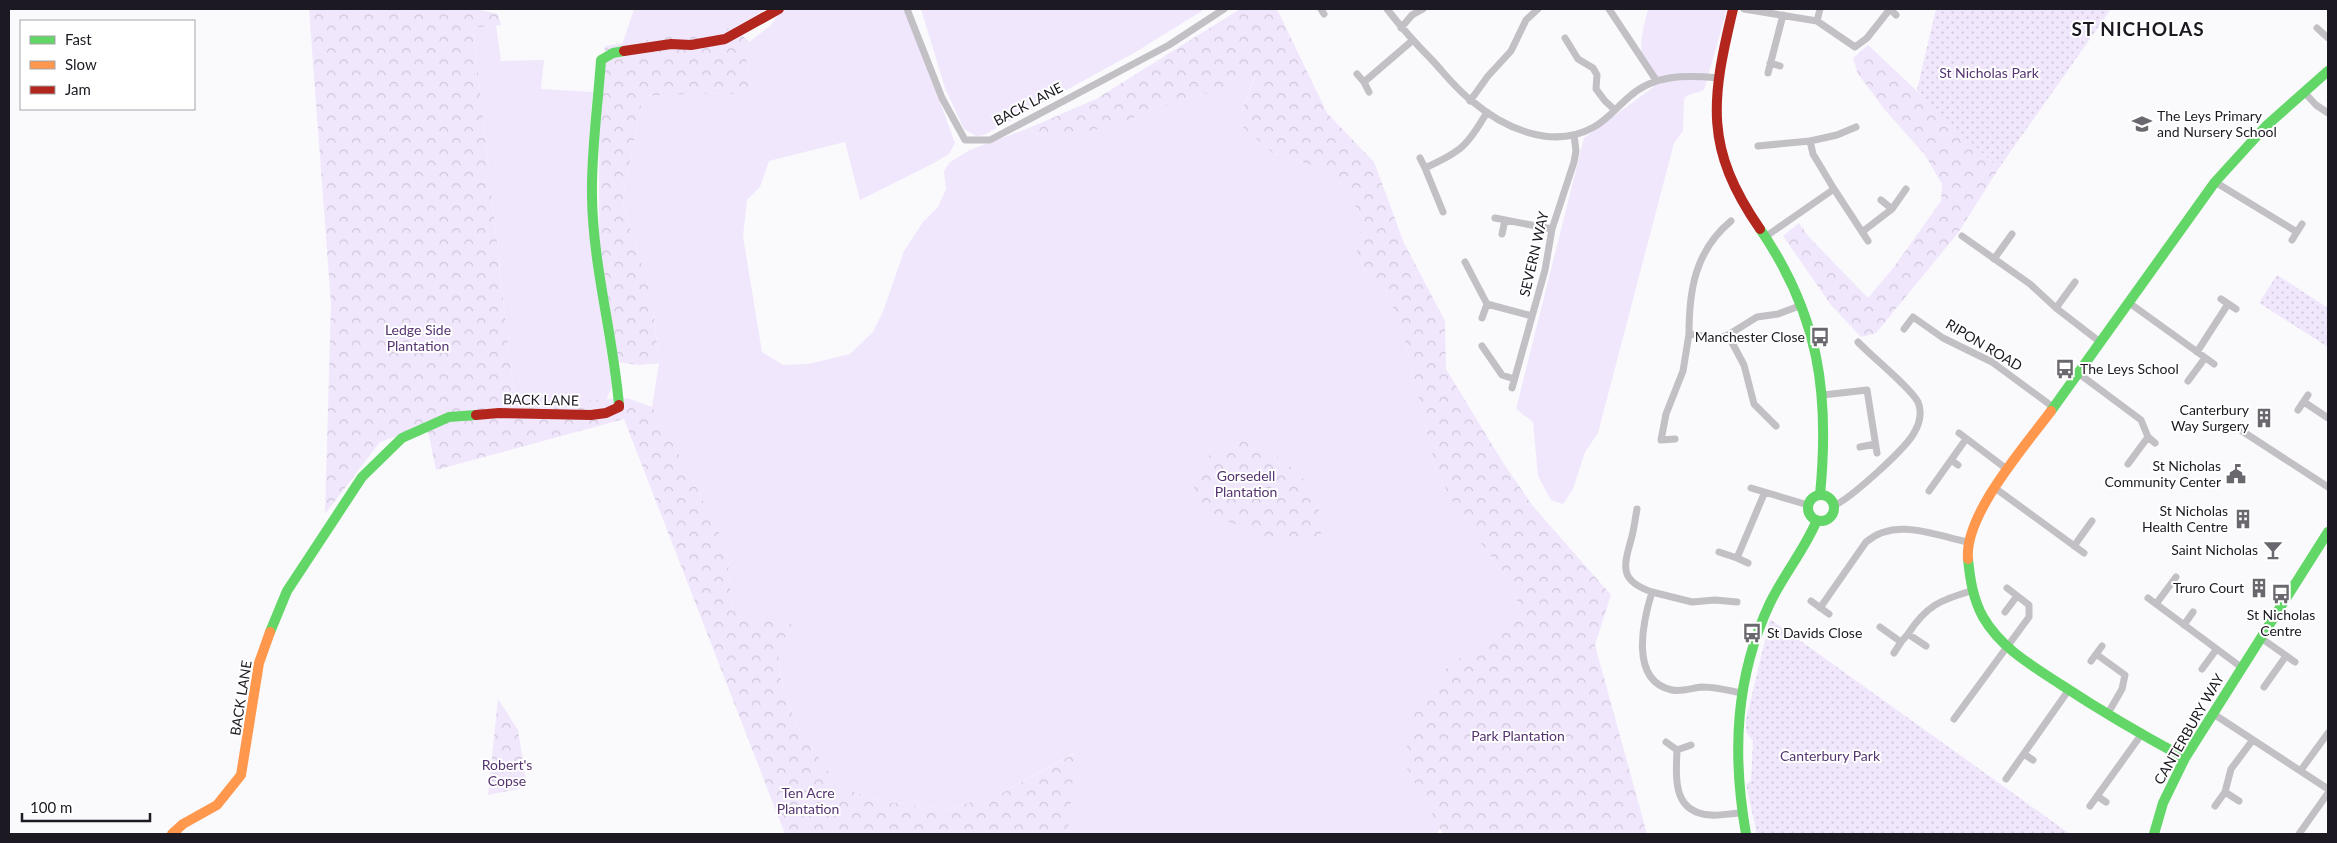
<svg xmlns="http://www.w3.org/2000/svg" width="2337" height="843" font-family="Lato,sans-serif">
<defs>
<pattern id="forest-crowns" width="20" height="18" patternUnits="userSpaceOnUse" patternTransform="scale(1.25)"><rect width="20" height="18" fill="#f1e7fd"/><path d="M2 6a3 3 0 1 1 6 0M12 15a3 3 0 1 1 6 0" fill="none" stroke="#cec6d9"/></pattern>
<pattern id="park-dots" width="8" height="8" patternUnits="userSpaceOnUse" patternTransform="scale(1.25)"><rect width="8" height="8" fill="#f1e7fd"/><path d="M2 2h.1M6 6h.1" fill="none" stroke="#cec6d9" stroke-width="1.8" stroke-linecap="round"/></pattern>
</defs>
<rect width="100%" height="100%" fill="#faf9fc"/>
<path fill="#f1e7fd" d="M634,9H767L734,28L622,45Z
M787,9H906L955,143L949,154L934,163L860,200L845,142L769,161L760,187L747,200L743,236L762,352L783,365L808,364L850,354L873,332L884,309L904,251L923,222L938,207L946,189L944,171L950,162L970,150L1029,128L1041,140L1185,98L1228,89L1257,72L1237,122L1273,153L1323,169L1341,183L1365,222L1354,245L1367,276L1387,294L1402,329L1436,470L1459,514L1509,581L1519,606L1506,625L1446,668L1404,763L1440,828L1437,834H1068L1074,753L1002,793L948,809L887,802L840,788L796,725L781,680L778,650L732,611L727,548L687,469L652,407L659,363L652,297L623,205L625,186L643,96L723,93L740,95L751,87L745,52L749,42L771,25L780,12Z
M921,9H1205L1134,53L984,135L976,136L964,129L945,88Z
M1648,9H1727L1704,90L1686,96L1684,100L1683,131L1674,143L1598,433L1585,452L1573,489L1563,504L1551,500L1538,476L1533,422L1516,409L1584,138L1655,86C1636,55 1640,42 1648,9Z
M496,25L501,61L544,60L541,89L593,92C587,145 586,198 592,252C597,297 606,342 612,387L606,400L515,405L473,28Z"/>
<path fill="url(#forest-crowns)" d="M309,9H476L498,14L501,25L473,28L515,405L627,398L652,407L687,469L727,548L732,611L792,624L778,650L781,680L796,725L840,788L887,802L948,809L1002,793L1075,753L1068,834H785L624,419L436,470L427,426L380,442L325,514L331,304Z
M1240,9H1277L1327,113L1374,162L1404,243L1445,321L1446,369L1502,461L1532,505L1611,595L1595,645L1647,834H1443L1404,763L1412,718L1446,668L1506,625L1519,606L1509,581L1459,514L1436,470L1402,329L1387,294L1367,276L1354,245L1365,222L1341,183L1323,169L1273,153L1237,122L1257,73L1228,89L1185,98L1109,127L1041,140L1029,128L1096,99Z
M734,28L749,42L745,52L751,87L740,95L723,93L643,96L625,186L623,205L652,297L659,363L639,365L617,362L599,242V111L605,46Z
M1868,45L1999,168L1958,233L1876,333L1861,337L1831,305L1783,236L1799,223L1809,237L1868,298L1894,267L1941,201L1942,184L1925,155L1885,110L1858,74L1853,58Z
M1249,438C1273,454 1306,472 1317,501C1320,512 1320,526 1321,536L1290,545L1199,511L1193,491L1206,457Z
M498,699L518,730L527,787L488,795Z"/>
<path fill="url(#park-dots)" d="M1936,9H2111L1999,168L1926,101L1917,90Z
M2277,275L2328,308V347L2259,303Z
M1770,619L2070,834H1757L1746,784L1751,781L1753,741L1746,732V720Z"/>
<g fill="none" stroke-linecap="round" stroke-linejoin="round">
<path stroke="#c2c0c4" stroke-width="7" d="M907,9L942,98L965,140H990L1169,45L1224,9
M1321,9L1324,14
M1387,9C1401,27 1416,44 1432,60C1445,74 1457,90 1472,101C1505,129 1553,150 1594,127C1608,119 1617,107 1629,97C1654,74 1686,75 1718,78
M1609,9L1656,80
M1744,9L1817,21L1855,47L1867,38L1890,9
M1890,9L1896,15
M1817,21L1820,9
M1401,28L1412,15L1423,9
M2317,28L2328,38
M1565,38L1578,59L1593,68L1597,75L1596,89L1605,101L1615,110
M1770,63L1780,66
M1768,73L1783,15
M1357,74L1364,82L1413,40
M1364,82L1369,92
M2304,92L2316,105L2328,113
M1470,101L1488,76L1511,51L1526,20L1538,9
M1810,141L1837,135L1856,127
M1758,146L1810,141L1813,154L1834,189
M1420,158L1425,168C1460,152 1467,147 1487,112
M1425,168L1443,212
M2215,182L2297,232
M1881,200L1892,209
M1495,218L1552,229
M1862,232L1892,209L1906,189
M1502,234L1505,220
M1962,236L2030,284L2056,308L2100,342
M1765,237L1834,189L1868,241
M2292,240L2302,224
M1994,259L2012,234
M1465,262L1487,304L1532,316
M2221,299L2236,309
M2128,302L2214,364
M2056,308L2075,282
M1482,318L1487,304
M1904,329L1913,317L1943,338L1992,362L2053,407
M1689,334C1689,290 1695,251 1731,221
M1728,335L1744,365L1754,404L1776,426
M1482,346L1502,375L1514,379
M2197,352L2228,304
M2078,373L2141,420L2148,437L2155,443
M2188,381L2205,358
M1512,388L1545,270L1552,229L1574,162L1576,151L1574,135
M1823,395L1867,390L1877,453
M2304,402L2328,418
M2298,410L2308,395
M2242,431L2328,487
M1959,433L2008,470
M1675,439L1661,440L1666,414L1683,371L1689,334L1719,338L1728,335L1757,317L1778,314L1802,305
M1860,447L1875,444
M1951,460L1958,465
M2128,464L2148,437
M1751,488L1808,505
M1995,488L2084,553
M1929,491L1966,439
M1833,506C1849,500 1908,447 1915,431C1920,423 1922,411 1918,402C1911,388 1871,356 1858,342
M1637,509C1635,519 1634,530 1631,540C1623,568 1620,581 1652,592C1643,621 1629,681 1672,690C1682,692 1692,688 1702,687C1715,687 1728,690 1741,693
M2074,546L2092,521
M1719,552L1737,558L1764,494
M1737,558L1748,563
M1652,592L1692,602L1715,600L1737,602
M2148,598L2241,667
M1811,601L1829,614
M2156,604L2176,577
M1820,608L1866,542C1895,517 1934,535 1968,542
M2005,612L2017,596
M2184,625L2193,612
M1880,627L1901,642L1908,634L1926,646
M1908,634C1926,606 1940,600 1971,591
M2261,638L2295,662
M1894,653L1901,642
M2096,654L2125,675L2122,689L2107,715
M2091,661L2102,646
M2202,669L2216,650
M2264,687L2286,656
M2212,713L2328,789
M1954,719L2029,617V605L2007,588
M1666,742L1677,750
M1691,745L1677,750C1676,778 1672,813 1711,815C1721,816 1731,813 1742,813
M2024,754L2033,760
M2301,770L2328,733
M2006,779L2068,691
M2225,792L2239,801
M2097,796L2106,802
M2090,806L2141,735
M2215,806L2225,792L2231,769L2252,741
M2299,834L2328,793"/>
<path stroke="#63d668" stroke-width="10" d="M1760,229C1819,315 1830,393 1820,495
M619,405C613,335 593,266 592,197C591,152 598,105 601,60L613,53L624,51
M2051,411L2215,182L2266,126L2328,71
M1808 508a13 13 0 1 1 26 0a13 13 0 1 1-26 0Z
M1968,559C1970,579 1973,599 1983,617C2001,648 2031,665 2060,684C2101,711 2142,735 2185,758
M270,632L287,591L362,477L402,438L449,417L476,415
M1746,834C1732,754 1735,677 1770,603C1784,574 1805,549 1817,520
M2154,834L2163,803L2185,758L2328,532"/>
<path stroke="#ff974d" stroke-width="10" d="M1968,559C1964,515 2025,446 2051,411
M172,834L183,824L217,805L241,775L259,663L270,632"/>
<path stroke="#b3261e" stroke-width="10" d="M1733,9C1711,101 1704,148 1760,229
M624,51L671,44L691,45L725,39L779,9
M476,415L499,413L591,415L606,413L619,407V405"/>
</g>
<defs>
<symbol id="school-bare" viewBox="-9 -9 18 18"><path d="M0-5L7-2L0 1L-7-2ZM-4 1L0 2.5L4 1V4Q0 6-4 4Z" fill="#6a676e" stroke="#fff" stroke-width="2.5" paint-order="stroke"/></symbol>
<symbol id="bus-bare" viewBox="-9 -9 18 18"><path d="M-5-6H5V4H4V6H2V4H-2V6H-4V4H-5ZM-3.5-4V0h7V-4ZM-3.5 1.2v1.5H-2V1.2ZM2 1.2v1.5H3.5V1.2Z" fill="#6a676e" stroke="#fff" stroke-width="2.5" paint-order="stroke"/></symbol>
<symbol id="building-bare" viewBox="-9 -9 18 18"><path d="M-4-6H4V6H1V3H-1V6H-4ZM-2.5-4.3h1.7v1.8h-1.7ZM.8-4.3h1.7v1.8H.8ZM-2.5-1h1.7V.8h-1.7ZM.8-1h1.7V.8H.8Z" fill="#6a676e" stroke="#fff" stroke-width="2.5" paint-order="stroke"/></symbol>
<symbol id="civic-bare" viewBox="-9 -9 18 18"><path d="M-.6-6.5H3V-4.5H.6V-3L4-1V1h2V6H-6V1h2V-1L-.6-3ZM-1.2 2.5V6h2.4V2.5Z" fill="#6a676e" stroke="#fff" stroke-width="2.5" paint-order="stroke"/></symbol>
<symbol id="bar-bare" viewBox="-9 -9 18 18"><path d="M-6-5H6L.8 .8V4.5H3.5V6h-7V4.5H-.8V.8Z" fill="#6a676e" stroke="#fff" stroke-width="2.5" paint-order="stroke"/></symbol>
</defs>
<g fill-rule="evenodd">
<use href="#school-bare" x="2128" y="110" width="28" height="28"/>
<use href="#bus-bare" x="1806" y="323" width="28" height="28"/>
<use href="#bus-bare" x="2051" y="355" width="28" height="28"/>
<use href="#building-bare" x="2250" y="404" width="28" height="28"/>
<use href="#civic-bare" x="2222" y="460" width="28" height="28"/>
<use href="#building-bare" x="2229" y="505" width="28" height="28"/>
<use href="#bar-bare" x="2259" y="536" width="28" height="28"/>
<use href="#building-bare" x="2245" y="574" width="28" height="28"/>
<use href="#bus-bare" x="2267" y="580" width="28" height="28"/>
<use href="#bus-bare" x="1738" y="619" width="28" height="28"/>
</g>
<g text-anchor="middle" stroke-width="4" stroke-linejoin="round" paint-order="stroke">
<g font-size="14" fill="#553470" stroke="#fff">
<text x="1989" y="78">St Nicholas Park</text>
<text x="418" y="335">Ledge Side<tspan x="418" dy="16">Plantation</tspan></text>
<text x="1246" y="481">Gorsedell<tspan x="1246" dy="16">Plantation</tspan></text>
<text x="1518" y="741">Park Plantation</text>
<text x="1830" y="761">Canterbury Park</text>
<text x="507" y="770">Robert's<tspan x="507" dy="16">Copse</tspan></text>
<text x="808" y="798">Ten Acre<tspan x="808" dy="16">Plantation</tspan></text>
</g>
<g font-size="14" fill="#1d1922" stroke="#fff">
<text transform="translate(1028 104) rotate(-28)" y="5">BACK LANE</text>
<text transform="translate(1534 254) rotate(-77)" y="5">SEVERN WAY</text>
<text transform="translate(1984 345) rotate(31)" y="5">RIPON ROAD</text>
<text transform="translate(541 400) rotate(1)" y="5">BACK LANE</text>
<text transform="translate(241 698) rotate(-81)" y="5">BACK LANE</text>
<text transform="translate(2189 729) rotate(-60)" y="5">CANTERBURY WAY</text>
</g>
<g font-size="14" fill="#1d1922" stroke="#fff" text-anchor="end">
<text x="2157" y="121" text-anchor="start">The Leys Primary<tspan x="2157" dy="16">and Nursery School</tspan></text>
<text x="1805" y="342">Manchester Close</text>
<text x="2080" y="374" text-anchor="start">The Leys School</text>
<text x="2249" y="415">Canterbury<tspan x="2249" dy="16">Way Surgery</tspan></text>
<text x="2221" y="471">St Nicholas<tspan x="2221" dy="16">Community Center</tspan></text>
<text x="2228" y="516">St Nicholas<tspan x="2228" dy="16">Health Centre</tspan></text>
<text x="2258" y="555">Saint Nicholas</text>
<text x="2244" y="593">Truro Court</text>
<text x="2281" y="620" text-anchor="middle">St Nicholas<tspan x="2281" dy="16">Centre</tspan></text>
<text x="1767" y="638" text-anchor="start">St Davids Close</text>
</g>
<g font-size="19" font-weight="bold" letter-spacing="1" fill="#1d1922" stroke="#fff">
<text x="2138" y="36">ST NICHOLAS</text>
</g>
</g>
<rect width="2337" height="843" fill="none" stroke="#1d1922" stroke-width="20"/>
<rect x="20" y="20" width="175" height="90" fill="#ffffff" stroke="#a5a3a7"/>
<rect x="30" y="36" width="25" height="8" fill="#63d668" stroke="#a5a3a7"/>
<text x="65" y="45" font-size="15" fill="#1d1922">Fast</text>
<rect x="30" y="61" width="25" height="8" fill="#ff974d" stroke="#a5a3a7"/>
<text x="65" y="70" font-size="15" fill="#1d1922">Slow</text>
<rect x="30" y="86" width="25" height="8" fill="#b3261e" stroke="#a5a3a7"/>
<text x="65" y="95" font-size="15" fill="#1d1922">Jam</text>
<path d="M22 813v8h128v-8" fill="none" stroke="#1d1922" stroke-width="2.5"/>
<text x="30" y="813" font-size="15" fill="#1d1922" stroke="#ffffff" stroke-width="4" paint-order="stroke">100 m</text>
</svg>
